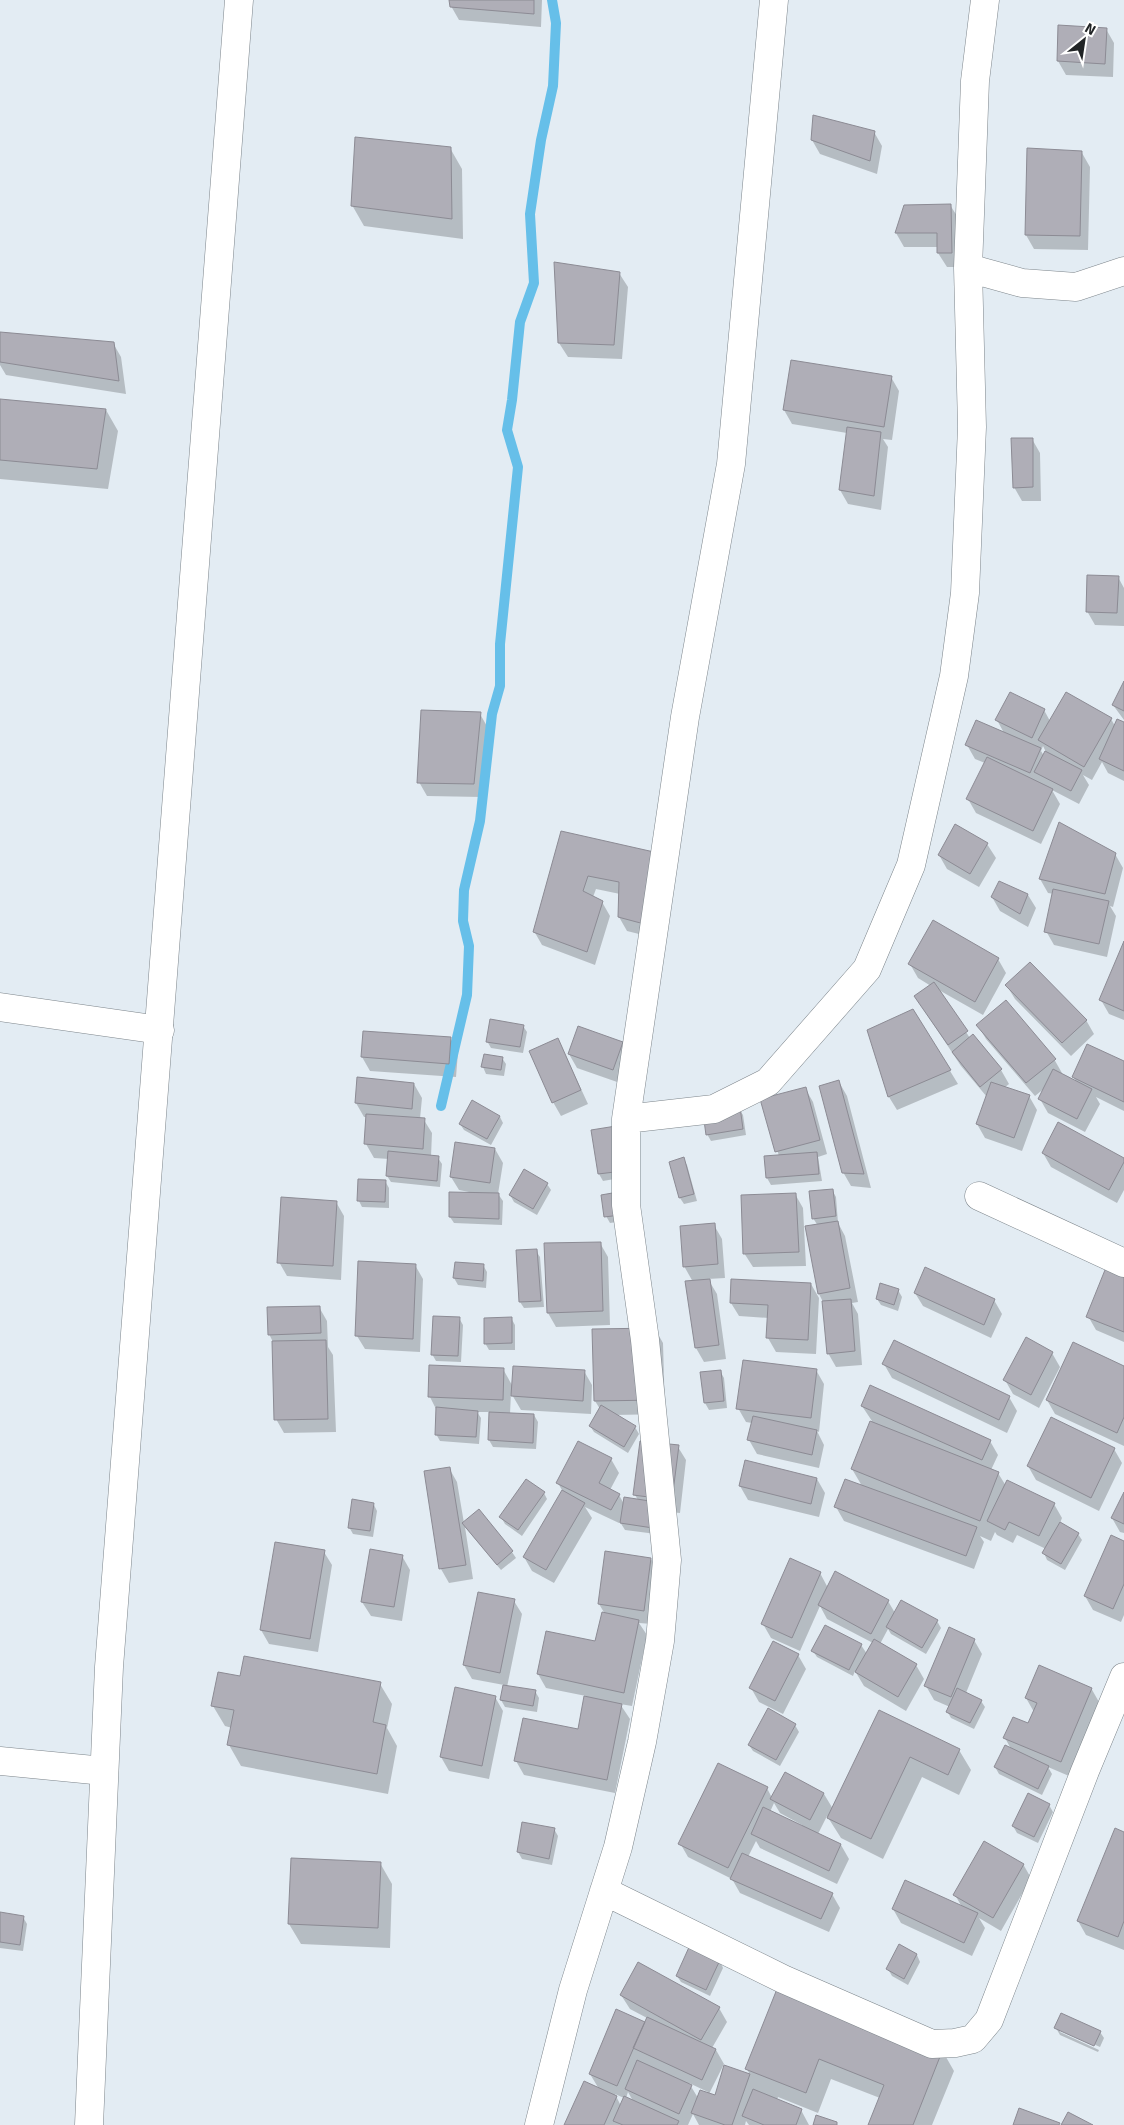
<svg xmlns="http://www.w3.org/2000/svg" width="1124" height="2125" font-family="Signika,sans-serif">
<rect width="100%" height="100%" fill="#e3ecf3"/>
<path fill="#0003" fill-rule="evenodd" d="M450,0H542L541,27L459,20L451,6Z
M1106,29L1114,43L1113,77L1066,75L1058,61Z
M874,132L882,146L877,174L820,154L812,140Z
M450,148L462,169L463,239L364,226L352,205Z
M1082,153L1090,167L1088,250L1034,249L1026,235Z
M950,205L959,219V267H947L938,253V247H904L896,233L905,206Z
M619,273L628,287L622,359L568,357L559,343Z
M0,333L113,343L121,357L126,394L6,375L0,365Z
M891,377L899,391L892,440L883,439L888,447L881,510L848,504L840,490L847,433L792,424L784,410Z
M0,400L106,410L118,431L108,489L0,479Z
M1032,439L1040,453L1041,501H1022L1014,487Z
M1118,577L1124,588V626L1095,625L1087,611Z
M1124,684V720L1113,705Z
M1044,710L1050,721L1111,719L1115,726L1124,723V781L1108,773L1102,762L1092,780L1083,775L1089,785L1079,804L1052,790L1060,804L1041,844L976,813L968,799L985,763L975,759L967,745L1004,733L997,720ZM1043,746L1046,752L1044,756L1041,751Z
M480,714L488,728L481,797L427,796L419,782Z
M956,826L987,844L996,858L979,887L947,869L939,855Z
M562,833L653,853L655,938L627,931L619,917L620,894L596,889L593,897L602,902L610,916L595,965L542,945L534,931Z
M1115,854L1123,868L1113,907L1110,906L1116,916L1107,957L1054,945L1046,931L1054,894L1048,893L1040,879Z
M1028,895L1036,908L1028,927L1000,911L992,897Z
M1124,944V1020L1109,1014L1101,1000Z
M998,959L1006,973L983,1015L937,989L970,1038L973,1036L1001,1070L1009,1084L1004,1088L1029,1096L1037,1110L1022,1151L985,1138L977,1124L987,1097L961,1066L924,1010L916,997L931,986L918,978L910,964Z
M1007,986L1086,1020L1094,1034L1071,1056L1015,999Z
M913,1010L958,1084L897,1110L889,1097L868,1030Z
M978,1025L1054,1059L1062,1073L1061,1074L1077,1083L1073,1076L1124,1063V1111L1096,1097L1100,1104L1085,1132L1048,1113L1040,1099L1046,1087L1035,1096L986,1039Z
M523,1026L527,1032L523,1053L491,1048L487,1041Z
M450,1038L458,1052L456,1077L370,1071L362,1057Z
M558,1039L588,1104L561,1116L553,1102Z
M622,1043L630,1057L620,1083L577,1068L569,1054Z
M502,1058L506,1064L504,1076L486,1074L483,1067Z
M839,1082L847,1096L871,1188L851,1186L843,1172Z
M414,1084L422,1098L420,1119L424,1120L432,1133L431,1157L438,1158L442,1164L440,1187L391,1182L387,1176L389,1159L374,1158L366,1144L367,1117H364L356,1103Z
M805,1088L813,1102L827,1154L818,1157L822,1181L771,1185L767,1178L779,1156L762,1100Z
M739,1109L743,1115L746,1135L711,1141L707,1134Z
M500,1117L503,1123L491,1145L464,1130L460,1124Z
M592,1131L626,1177L603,1181L599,1174Z
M495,1149L503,1163L498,1194L503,1201L502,1225L454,1223L450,1217L469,1192L459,1190L451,1177Z
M1043,1153L1124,1159V1190L1117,1203L1051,1167Z
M683,1159L687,1165L697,1201L684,1204L680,1198Z
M385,1181L389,1188V1208L362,1207L359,1201Z
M547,1184L551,1190L537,1215L514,1202L510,1195Z
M832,1190L836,1197L838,1223L845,1236L858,1302L852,1303L858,1314L862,1365L836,1367L828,1353L823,1302L819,1294L806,1228L818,1226L813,1218Z
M795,1194L803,1208L806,1266L753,1267L744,1253Z
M621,1200L624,1221L610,1223L606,1216Z
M336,1202L344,1216L341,1280L287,1276L279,1262Z
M714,1225L722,1239L725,1278L708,1279L717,1294L726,1359L704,1362L696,1348L693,1282L684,1266Z
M600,1243L608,1257L610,1325L556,1327L548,1313Z
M536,1251L540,1257L544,1307L524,1308L520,1302Z
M415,1265L423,1279L420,1352L365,1349L357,1336Z
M483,1265L487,1272L486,1288L458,1285L454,1278Z
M1124,1273V1342L1096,1330L1088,1316Z
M811,1284L819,1298L816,1354L776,1352L768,1338L769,1318L739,1316L731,1303Z
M898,1290L902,1297L898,1311L881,1305L877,1299Z
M915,1293L994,1300L1002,1314L991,1338L923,1306Z
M319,1307L327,1321L328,1347L333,1355L336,1432L284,1433L276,1419L273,1342L269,1334Z
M459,1318L463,1325L461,1362L436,1361L432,1354Z
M511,1318L515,1325V1350H489L485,1343Z
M655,1329L663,1343L665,1414L615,1415L635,1427L639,1434L628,1453L594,1432L590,1426L600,1409L595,1401L593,1330Z
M1052,1353L1060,1367L1039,1408L1013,1394L1005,1380Z
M884,1364L1009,1397L1017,1411L1007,1433L892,1378Z
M1124,1367V1446L1055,1414L1047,1400Z
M503,1369L513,1387L584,1371L592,1385L591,1414L521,1410L511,1393L510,1414L534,1415L538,1422L536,1449L493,1447L489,1440L490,1412H477L481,1418L479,1444L440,1441L436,1434L437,1411L430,1397Z
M816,1370L824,1384L819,1432L817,1431L824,1445L819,1468L757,1454L749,1440L752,1423L746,1422L738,1408Z
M720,1371L724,1378L727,1408L709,1410L705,1403L702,1373Z
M862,1406L990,1441L998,1455L991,1470L998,1473L1006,1486L1054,1504L1062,1518L1060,1523L1078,1534L1082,1540L1065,1570L1047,1560L1044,1553L1046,1549L1017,1535L1013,1543L997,1535L995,1532L991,1541L980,1536L984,1542L974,1569L844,1521L836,1507L862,1486L852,1469L872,1421Z
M678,1447L686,1460L680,1513L659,1511L656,1534L625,1530L620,1522L619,1523L585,1507L592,1518L554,1583L532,1571L524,1557L563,1492L558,1483L611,1459L619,1473L610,1490L619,1495L624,1504L638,1500L635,1495Z
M1114,1449L1122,1463L1099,1511L1036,1480L1028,1466Z
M449,1468L457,1482L464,1523L512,1552L516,1558L501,1570L465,1527L473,1579L449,1583L441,1569Z
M817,1479L825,1493L819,1517L748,1500L740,1486Z
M544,1493L547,1499L522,1536L505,1524L501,1517Z
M1124,1494V1533L1120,1532L1112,1518Z
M374,1505L377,1511L373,1537L353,1534L349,1527Z
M1124,1543V1615L1121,1622L1093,1610L1085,1596Z
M324,1552L332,1565L318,1652L269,1644L261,1630Z
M402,1556L410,1570L402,1621L371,1616L362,1602Z
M651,1559L659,1573L652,1624L639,1623L647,1635L632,1706L620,1704L630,1719L615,1793L524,1775L516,1761L579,1731L586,1696L546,1688L538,1674L596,1643L605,1614L599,1604Z
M820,1573L828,1588L888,1601L895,1613L937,1621L941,1628L926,1654L891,1634L888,1629L880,1644L916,1665L924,1679L906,1711L864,1686L855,1671L853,1676L817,1657L813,1651L825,1627L861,1645L867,1654L873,1643L827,1619L820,1606L800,1651L771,1638L763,1624Z
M514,1601L522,1614L507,1687L535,1691L539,1698L537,1712L505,1707L501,1700L504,1685L472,1679L464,1665Z
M974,1640L982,1654L966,1693L981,1701L985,1707L974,1729L951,1718L947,1711L950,1707L934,1700L926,1686Z
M798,1655L806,1669L783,1714L759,1702L751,1688Z
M241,1677L380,1684L392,1704L387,1728L397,1746L388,1794L241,1766L229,1745L232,1728L225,1726L213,1706Z
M1091,1688L1099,1702L1069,1776L1048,1767L1052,1774L1042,1795L999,1774L995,1767L1011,1749L1005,1738L1028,1724L1034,1712L1026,1698Z
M495,1697L503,1711L489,1779L449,1771L441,1757Z
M880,1711L959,1750L971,1770L959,1795L922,1777L883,1859L841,1838L827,1816L818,1834L841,1845L849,1859L837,1884L760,1848L756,1841L748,1857L832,1894L840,1908L829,1932L740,1893L732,1879L688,1857L680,1843L767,1788L772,1798L824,1794L833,1809ZM774,1803L780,1813L802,1825L801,1827L770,1812Z
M795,1725L799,1732L780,1766L753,1751L749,1745Z
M1049,1805L1053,1812L1038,1843L1017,1833L1013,1826Z
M554,1829L558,1836L552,1865L522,1859L518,1852Z
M1124,1833V1950L1086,1935L1078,1921Z
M380,1863L392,1884L390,1948L301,1944L289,1924Z
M1023,1864L1031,1878L1001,1931L979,1918L985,1928L972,1956L901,1923L893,1909L962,1907L955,1895Z
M0,1914L23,1917L27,1924L23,1951L0,1948Z
M900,1946L917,1955L920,1962L908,1985L892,1976L888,1969Z
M720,1961L723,1968L710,1996L681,1982L677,1976Z
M780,1985L942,2050L954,2071L932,2125H870L880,2098L831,2079L818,2113L778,2097L777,2100L801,2110L809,2125H749L746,2121L745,2125H699L693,2114L688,2125H565L599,2089L590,2074L645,2023L647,2018L630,2009L621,1995L719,2008L727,2022L712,2048L716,2050L724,2064L709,2094L715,2096L725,2067L750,2075L747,2069ZM689,2083L708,2092L707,2094L698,2098ZM628,2092L633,2101L626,2098ZM615,2094L624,2098L621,2106Z
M1056,2028L1100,2032L1104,2038L1100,2047L1060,2029V2032L1099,2050L1098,2052L1060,2035Z"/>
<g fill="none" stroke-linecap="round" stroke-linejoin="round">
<path stroke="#66bfe9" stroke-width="10" d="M441,1106L467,995L469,946L463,921L464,890L480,821L492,714L500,686V644L518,467L507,430L512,400L520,322L534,283L530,214L541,140L553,86L556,23L552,0"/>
</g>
<path fill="#afaeb7" stroke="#8c8b94" d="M449,0H534V14L450,7Z
M1058,25L1107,28L1105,64L1057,61Z
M813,115L875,131L870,161L811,140Z
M355,137L451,147L452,219L351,206Z
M1027,148L1082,151L1080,236L1025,235Z
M951,204L952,253H937V233H895L904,205Z
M554,262L620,272L614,345L558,343Z
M0,332L114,342L119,381L0,362Z
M791,360L892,376L884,427L783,410Z
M0,399L106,409L97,469L0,460Z
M847,427L881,432L874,496L839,490Z
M1011,438H1033V487L1013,488Z
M1087,575L1119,576L1117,613L1086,612Z
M1124,681V711L1112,705Z
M1010,692L1045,709L1032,738L995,720Z
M1066,692L1112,718L1084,767L1038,740Z
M421,710L481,712L474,784L417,783Z
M1117,719L1124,722V771L1099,759Z
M976,720L1041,748L1030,773L965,745Z
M1045,751L1082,770L1071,791L1034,772Z
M987,757L1053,789L1033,831L966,799Z
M1059,822L1116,853L1105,894L1039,879Z
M955,824L988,843L970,874L938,855Z
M561,831L654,852L648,925L618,917L619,882L588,876L583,891L603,901L587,952L533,932Z
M999,881L1028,894L1020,914L991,897Z
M1053,889L1109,901L1099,944L1044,932Z
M933,920L999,958L975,1002L908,964Z
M1124,941V1011L1099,1000Z
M1030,962L1087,1020L1062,1043L1005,985Z
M934,982L968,1031L948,1045L914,996Z
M1006,1000L1056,1059L1026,1083L976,1025Z
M913,1009L951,1070L888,1097L867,1030Z
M490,1019L524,1025L520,1047L486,1042Z
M578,1026L623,1042L613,1070L568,1054Z
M363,1031L451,1037L449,1064L361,1057Z
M973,1034L1002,1069L980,1087L952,1052Z
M558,1038L581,1090L552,1103L529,1051Z
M1087,1044L1124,1061V1102L1072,1077Z
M484,1054L503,1057L501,1070L481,1067Z
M1053,1069L1092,1089L1077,1119L1038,1099Z
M357,1077L414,1083L412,1109L355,1103Z
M839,1080L864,1174L842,1173L819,1086Z
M991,1082L1030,1095L1014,1138L976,1124Z
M806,1087L820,1140L775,1152L760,1099Z
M472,1100L500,1116L487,1139L459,1124Z
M740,1107L743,1129L706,1135L703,1113Z
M366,1114L425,1118L423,1149L364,1144Z
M1058,1122L1124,1158V1162L1109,1190L1042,1153Z
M616,1126L623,1171L598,1174L591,1130Z
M455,1142L495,1148L490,1183L450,1177Z
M388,1151L439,1156L437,1181L386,1176Z
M817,1152L819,1174L766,1178L764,1156Z
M684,1157L694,1194L679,1198L669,1162Z
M524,1169L548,1183L533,1209L509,1195Z
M358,1179L386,1180L385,1202L357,1201Z
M833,1189L836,1216L812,1219L809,1191Z
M449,1192L499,1193V1219L449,1217Z
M618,1192L621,1215L604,1217L601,1195Z
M796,1193L799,1252L743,1254L741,1195Z
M281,1197L337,1201L333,1266L277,1263Z
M838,1221L850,1288L818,1294L805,1226Z
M715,1223L718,1264L683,1267L680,1226Z
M601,1242L603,1311L547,1313L544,1243Z
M537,1249L541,1301L519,1302L516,1250Z
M358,1261L416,1264L413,1339L355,1336Z
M455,1262L484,1264L483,1281L453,1278Z
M1107,1265L1124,1272V1332L1086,1317Z
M925,1267L995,1299L984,1325L914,1293Z
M710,1279L719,1345L695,1348L685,1281Z
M731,1279L811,1283L808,1340L766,1338L768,1305L730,1303Z
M880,1283L899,1289L894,1305L876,1299Z
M851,1299L855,1351L827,1354L822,1301Z
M320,1306L321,1333L268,1335L267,1307Z
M433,1316L460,1317L458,1356L431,1355Z
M512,1317V1343L484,1344V1318Z
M656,1328L658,1400L594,1401L592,1329Z
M1026,1337L1053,1352L1031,1395L1003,1380Z
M326,1340L328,1419L274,1420L272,1341Z
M894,1340L1010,1396L999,1420L882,1364Z
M1073,1342L1124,1366V1417L1117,1433L1046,1400Z
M743,1360L817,1369L811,1418L736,1409Z
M429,1365L504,1368L503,1400L428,1397Z
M513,1366L585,1370L583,1401L511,1396Z
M721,1370L724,1401L704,1403L700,1372Z
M870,1385L991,1440L982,1460L861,1406Z
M601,1405L636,1426L624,1447L589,1426Z
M436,1407L478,1411L476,1437L435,1435Z
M489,1412L534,1414L533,1443L488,1440Z
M753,1416L817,1430L812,1455L747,1440Z
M1051,1417L1115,1448L1091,1498L1027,1466Z
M870,1421L999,1472L980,1521L851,1469Z
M578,1441L612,1458L599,1483L620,1494L611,1510L556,1483Z
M640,1441L679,1445L672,1500L633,1495Z
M745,1460L817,1478L811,1504L739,1486Z
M450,1467L466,1565L439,1569L424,1471Z
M526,1479L545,1492L518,1530L499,1517Z
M845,1479L977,1527L966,1556L834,1507Z
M1007,1480L1055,1503L1039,1536L1009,1522L1005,1530L987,1521Z
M562,1490L585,1503L546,1570L523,1557Z
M1124,1492V1524L1111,1518Z
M624,1497L656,1502L653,1528L620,1523Z
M352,1499L374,1503L370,1531L348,1528Z
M479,1509L513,1551L497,1565L462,1523Z
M1060,1522L1079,1533L1061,1564L1042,1553Z
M1111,1535L1124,1541V1584L1113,1609L1084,1596Z
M275,1542L325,1550L310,1639L260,1630Z
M370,1549L403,1555L394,1607L361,1602Z
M605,1551L651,1558L644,1611L598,1604Z
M790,1558L821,1572L792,1638L761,1624Z
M835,1571L889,1600L871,1634L818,1605Z
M478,1592L515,1599L500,1673L463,1665Z
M901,1600L938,1620L922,1648L886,1627Z
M602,1612L639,1620L624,1693L537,1674L546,1631L595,1641Z
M825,1625L862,1644L849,1670L811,1651Z
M949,1627L975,1639L951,1697L924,1686Z
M874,1639L917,1664L898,1697L855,1672Z
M773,1641L799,1654L775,1701L749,1688Z
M244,1656L381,1682L373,1722L386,1725L377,1774L227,1745L234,1710L211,1706L218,1672L240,1676Z
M1039,1665L1092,1688L1061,1762L1003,1738L1013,1717L1028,1723L1037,1703L1025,1698Z
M503,1685L536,1690L533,1706L500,1700Z
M455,1687L496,1696L482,1766L440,1757Z
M957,1688L982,1700L970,1723L946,1712Z
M584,1696L622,1704L607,1780L514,1761L523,1718L578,1729Z
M768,1708L796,1724L776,1760L748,1745Z
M879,1710L960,1749L948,1775L910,1757L871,1839L827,1818Z
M1005,1745L1049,1766L1038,1789L994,1767Z
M718,1763L768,1787L728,1868L678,1844Z
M785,1772L824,1793L810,1820L770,1799Z
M1028,1793L1050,1804L1034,1837L1012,1826Z
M763,1807L841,1844L829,1871L751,1834Z
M522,1822L555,1828L549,1859L517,1852Z
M1115,1828L1124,1832V1921L1118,1937L1077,1921Z
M984,1841L1024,1864L993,1918L953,1895Z
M742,1853L833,1893L821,1919L730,1879Z
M291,1858L381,1862L378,1928L288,1924Z
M905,1880L978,1913L964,1943L892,1909Z
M0,1912L24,1916L20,1945L0,1942Z
M899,1944L917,1954L904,1979L886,1969Z
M690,1945L720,1960L706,1990L676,1976Z
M638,1962L720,2007L701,2040L620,1995Z
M779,1984L943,2049L913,2125H868L884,2085L819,2059L806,2093L745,2069Z
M616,2009L645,2022L617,2086L589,2074Z
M1061,2013L1101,2031L1094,2046L1054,2028Z
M647,2017L716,2049L702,2080L633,2048Z
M637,2060L692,2085L679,2114L625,2089Z
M724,2065L750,2074L732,2125H725L691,2113L700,2090L715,2095Z
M584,2081L617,2096L604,2125H564Z
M753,2089L802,2109L796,2125H764L742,2116Z
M624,2096L679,2121L677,2125H623L613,2121Z
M1019,2108L1060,2123L1059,2125H1013Z
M1068,2112L1093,2125H1061Z
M816,2115L837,2122V2125H813Z"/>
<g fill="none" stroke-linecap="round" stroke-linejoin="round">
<defs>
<path id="minor" d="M968,268L1022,283L1076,287L1124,271
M0,1007L160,1030
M626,1119L714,1109L768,1082L867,969L911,865L954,676L965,593L972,427L968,268L975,81L985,0
M979,1196L1124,1263
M0,1761L104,1771
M604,1891L783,1979L932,2044L955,2043L973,2039L989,2020L1085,1771L1124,1677
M539,2125L573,1990L618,1847L642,1742L660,1641L667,1560L645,1340L626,1205V1119L685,717L731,464L774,0"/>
<path id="secondary" d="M89,2125L109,1667L239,0"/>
</defs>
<use href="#minor" stroke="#7d858b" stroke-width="29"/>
<use href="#secondary" stroke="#7d858b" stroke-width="29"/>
<use href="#minor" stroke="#fff" stroke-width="28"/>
<use href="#secondary" stroke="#fff" stroke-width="28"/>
</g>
<g transform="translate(1084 40) rotate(30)" stroke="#ffffff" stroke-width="4" paint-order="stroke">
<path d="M0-4L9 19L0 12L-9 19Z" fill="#212426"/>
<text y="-8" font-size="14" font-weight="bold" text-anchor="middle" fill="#212426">N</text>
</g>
</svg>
